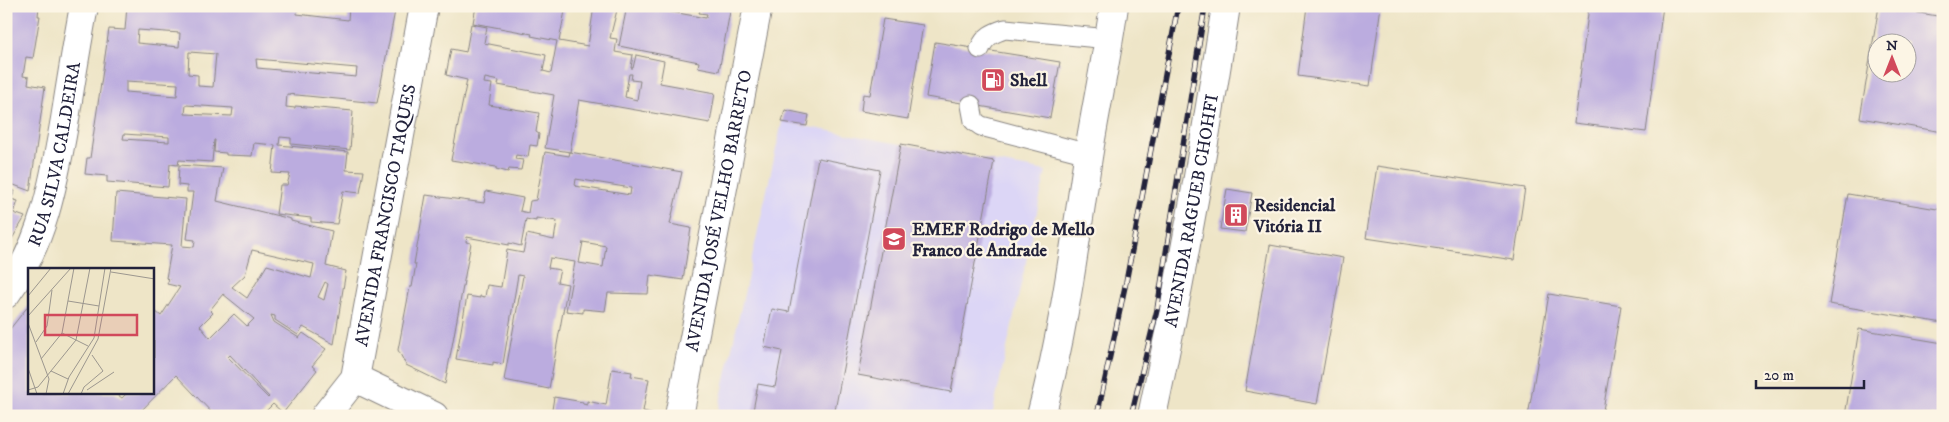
<svg xmlns="http://www.w3.org/2000/svg" width="1949" height="422" font-family="'IM FELL DW Pica',serif">
<rect width="100%" height="100%" fill="#fcf5e5"/>
<filter id="ink" filterUnits="userSpaceOnUse"><feTurbulence type="fractalNoise" baseFrequency=".02" numOctaves="2"/><feDisplacementMap in="SourceGraphic" scale="10" xChannelSelector="R" yChannelSelector="G"/><feConvolveMatrix kernelMatrix="1 2 1 2 8 2 1 2 1" color-interpolation-filters="sRGB"/></filter>
<filter id="wash" filterUnits="userSpaceOnUse"><feTurbulence type="fractalNoise" baseFrequency=".0096" numOctaves="4" result="noise"/><feDisplacementMap in="SourceGraphic" scale="20" xChannelSelector="R" yChannelSelector="G"/><feGaussianBlur stdDeviation="1.12" result="paint"/><feColorMatrix in="noise" values="0 0 0 0 0 0 0 0 0 0 0 0 0 0 0 0 0 1.4 0 .05"/><feComposite in="paint" operator="in"/></filter>
<g filter="url(#wash)">
<rect width="100%" height="100%" fill="#eee5c7"/>
<path fill="#dcd6f6" d="M782,122L1046,171L992,416H717Z"/>
<g id="blocks">
<path fill="#bbacdf" fill-rule="evenodd" d="M6,6H39L38,16H40L33,58L26,57L23,76L29,77L28,84L45,87L30,191L6,182Z
M127,6H298L297,14L348,20L349,6H396L377,103L287,94L286,107L295,108V106L353,111L350,150L291,144V138L280,137L279,145L348,152L346,170L364,171L360,193L343,191L337,224L311,222V218L276,214L280,185H287L290,174L272,173L275,145L254,143L252,156L226,155V153L214,152L215,140H214L212,162L179,160L178,165L170,164L168,187L107,182V176L85,174L87,158H90L109,29L125,30ZM138,30L180,33L179,47L137,43ZM189,52L216,54L213,87L198,86V75L188,74ZM256,59L357,68L356,77L257,68ZM126,81L178,84L177,96L126,92ZM186,105L233,108L232,116L185,114ZM124,134L169,137V142L123,139Z
M476,6H566L559,41L588,46L594,6H618L610,38L617,39L615,52L633,55L631,68H633L636,55L664,61L660,83L715,93L710,123L579,100L570,152L545,148L554,95L498,85L499,81L485,78L484,83L492,84L489,105L539,113L536,132L539,134L537,146L530,145L528,157L516,155L515,159L523,160L521,170L509,169L508,172L496,169V167L451,160L467,80L446,75L451,49L466,52L471,24L487,27L484,43L546,55L543,71L551,73L557,41L531,36L532,34L473,23ZM629,74H632L631,80L640,81L637,100L625,97Z
M627,6H638L706,18L707,14L699,13L701,8L693,6H731L719,71L698,67L699,62L619,46Z
M1307,6H1381L1370,86L1298,76Z
M1589,6H1663L1646,132L1574,123Z
M1879,6L1943,17V132L1860,118ZM1876,42H1906V72H1876Z
M883,19L923,25L908,119L861,111L863,94L870,95Z
M935,42L1060,62L1050,118L926,97Z
M785,110L809,115L807,126L782,122Z
M901,144L994,161L951,392L858,375Z
M545,152L569,156L570,152L682,172L670,224L691,228L683,280L650,275L648,294L608,293L605,311L583,309V313L566,311L575,262L550,258L548,268L560,270L557,282L568,284L549,389L504,380L523,276L518,275L503,364L493,362V365L456,359L467,296L480,298V296L485,297L487,285L501,287L507,250L523,253L527,234L554,240L557,221L536,218V221L526,219L521,246L509,243V245L467,237L466,242L471,243L445,384L406,365L398,350L410,287H412L416,264H414L426,195L484,203L486,191L523,198L520,211L528,213L530,201L536,200ZM576,179L631,188L630,195L575,186ZM583,242L606,246L603,267L579,263Z
M818,158L880,170L834,416H752L758,384L775,387L782,351L764,347L772,309L789,312Z
M179,165L223,168L217,201L291,219V221L332,231L326,266L346,271L334,344L303,327L298,335L275,320V316L271,315L274,322L299,338L303,333L326,349L312,366L317,370L283,413L273,404L261,416H215L176,375L138,414L139,416H6V334L29,305V393H115L122,398L127,393H152V315L155,311L161,316L180,287L167,284L169,279L166,278L172,245L113,241L116,193L186,199L182,246L194,247L195,240L187,239L193,192H187V186L178,185ZM252,250L314,264L311,278L267,265L247,298L232,287L245,275ZM325,282L328,284L324,300L318,297ZM223,294L254,319L247,326L234,314L210,338L200,326L213,313L210,310ZM230,355L269,397L268,398L228,357Z
M1377,166L1525,188L1514,260L1366,238Z
M6,188L15,191L11,199L18,201L14,213L25,217L6,249Z
M1227,189L1252,193L1245,232L1220,229Z
M1848,194L1943,210V323L1829,304Z
M1270,245L1343,258L1317,404L1245,391Z
M1549,294L1621,306L1602,416H1528Z
M1859,329L1943,343V416H1845Z
M612,369L632,372L631,376L649,379L643,411L663,416H551L554,397L583,402V404L587,405V401L606,405Z"/>
</g>
</g>
<g filter="url(#ink)">
<use href="#blocks" fill-opacity="0" stroke="#888481" stroke-width="1"/>
<g fill="none" stroke-linecap="round" stroke-linejoin="round">
<defs>
<path id="lane" d="M980,49C985,36 993,33 1005,29L1109,39
M971,105L974,121L981,126L1088,154"/>
<g id="street">
<path id="s1" d="M6,294C44,242 54,181 65,119C71,81 77,44 84,6"/>
<path d="M355,378L434,416"/>
<path id="s2" d="M325,416L355,378L424,6"/>
<path id="s3" d="M679,416L758,6"/>
</g>
<g id="highway">
<path d="M1041,416C1064,331 1075,243 1088,157C1096,106 1107,57 1114,6"/>
<path id="s4" d="M1152,416C1181,280 1205,143 1226,6"/>
</g>
</defs>
<use href="#lane" stroke="#888481" stroke-width="21"/>
<use href="#street" stroke="#888481" stroke-width="30"/>
<use href="#highway" stroke="#888481" stroke-width="30"/>
<use href="#lane" stroke="#fff" stroke-width="19"/>
<use href="#street" stroke="#fff" stroke-width="28"/>
<use href="#highway" stroke="#fff" stroke-width="28"/>
<defs>
<path id="rail" d="M1097,416L1126,282L1178,6
M1131,416L1157,310L1205,6"/>
</defs>
<use href="#rail" stroke="#22223b" stroke-width="5.5"/>
<use href="#rail" stroke="#fcf5e5" stroke-width="4" stroke-dasharray="11" stroke-linecap="butt"/>
</g>
</g>
<defs>
<symbol id="fuel-square" viewBox="-11 -11 22 22"><rect x="-9" y="-9" width="18" height="18" rx="4" fill="#d1495b" stroke="#fcf5e5"/><path d="M-5.5-6h7V0h2V4h1.3V-2.5L3-4.5l.8-.8L6-3V5H2.5V1h-1V6h-7ZM-4.2-4.7v3.2H.2V-4.7Z" fill="#fff"/></symbol>
<symbol id="building-square" viewBox="-11 -11 22 22"><rect x="-9" y="-9" width="18" height="18" rx="4" fill="#d1495b" stroke="#fcf5e5"/><path d="M-4-6H4V6H1V3H-1V6H-4ZM-2.5-4.3h1.7v1.8h-1.7ZM.8-4.3h1.7v1.8H.8ZM-2.5-1h1.7V.8h-1.7ZM.8-1h1.7V.8H.8Z" fill="#fff"/></symbol>
<symbol id="school-square" viewBox="-11 -11 22 22"><rect x="-9" y="-9" width="18" height="18" rx="4" fill="#d1495b" stroke="#fcf5e5"/><path d="M0-5L7-2L0 1L-7-2ZM-4 1L0 2.5L4 1V4Q0 6-4 4Z" fill="#fff"/></symbol>
</defs>
<g fill-rule="evenodd">
<use href="#fuel-square" x="979" y="66" width="28" height="28"/>
<use href="#building-square" x="1222" y="201" width="28" height="28"/>
<use href="#school-square" x="880" y="225" width="28" height="28"/>
</g>
<g text-anchor="middle" stroke-width="4.5" stroke-linejoin="round" paint-order="stroke">
<g font-size="18" font-weight="bold" fill="#22223b" stroke="#fcf5e5" text-anchor="start">
<text x="1010" y="86">Shell</text>
<text x="1254" y="211">Residencial<tspan x="1254" dy="21">Vitória II</tspan></text>
<text x="912" y="235">EMEF Rodrigo de Mello<tspan x="912" dy="21">Franco de Andrade</tspan></text>
</g>
<g font-size="18" fill="#22223b" stroke="#fcf5e5">
<text dy="6" stroke="none"><textPath href="#s1" startOffset="150">RUA SILVA CALDEIRA</textPath></text>
<text dy="6" stroke="none"><textPath href="#s3" startOffset="209">AVENIDA JOSÉ VELHO BARRETO</textPath></text>
<text dy="6" stroke="none"><textPath href="#s4" startOffset="209">AVENIDA RAGUEB CHOHFI</textPath></text>
<text dy="6" stroke="none"><textPath href="#s2" startOffset="214">AVENIDA FRANCISCO TAQUES</textPath></text>
</g>
</g>
<g transform="translate(28 268)">
<rect width="126" height="126" fill="#eee5c7"/>
<path fill="none" stroke="#9c978f" stroke-width="1" d="M83,4L127,11M0,28L23,0M40,33L71,38M0,48L43,0M0,55L21,111L18,126M34,65L60,78M127,72V90M8,74L19,58L24,22M13,91L34,65L46,0M0,100L9,126M23,103L40,111M0,122L10,119L48,72L62,0M59,122L86,104M35,126L41,109L66,70L77,0M40,126L70,71L83,0M53,126L56,119L75,103L64,87"/>
<path fill="#d1495b" fill-opacity="0.15" stroke="#d1495b" stroke-width="2.5" d="M17,47H109V67H17Z"/>
<rect width="126" height="126" fill="none" stroke="#22223b" stroke-width="2.5"/>
</g>
<rect width="1949" height="422" fill="none" stroke="#fcf5e5" stroke-width="25"/>
<g transform="translate(1892 58)"><circle r="24" fill="#fcf5e5" stroke="#a5a1a1"/>
<path d="M0-4L9 19L0 12L-9 19Z" fill="#d1495b"/>
<text y="-8" font-size="14" font-weight="bold" text-anchor="middle" fill="#22223b">N</text>
</g>
<path d="M1756 380v8h108v-8" fill="none" stroke="#22223b" stroke-width="2.5"/>
<text x="1764" y="380" font-size="15" fill="#22223b" stroke="#fcf5e5" stroke-width="4" paint-order="stroke">20 m</text>
</svg>
